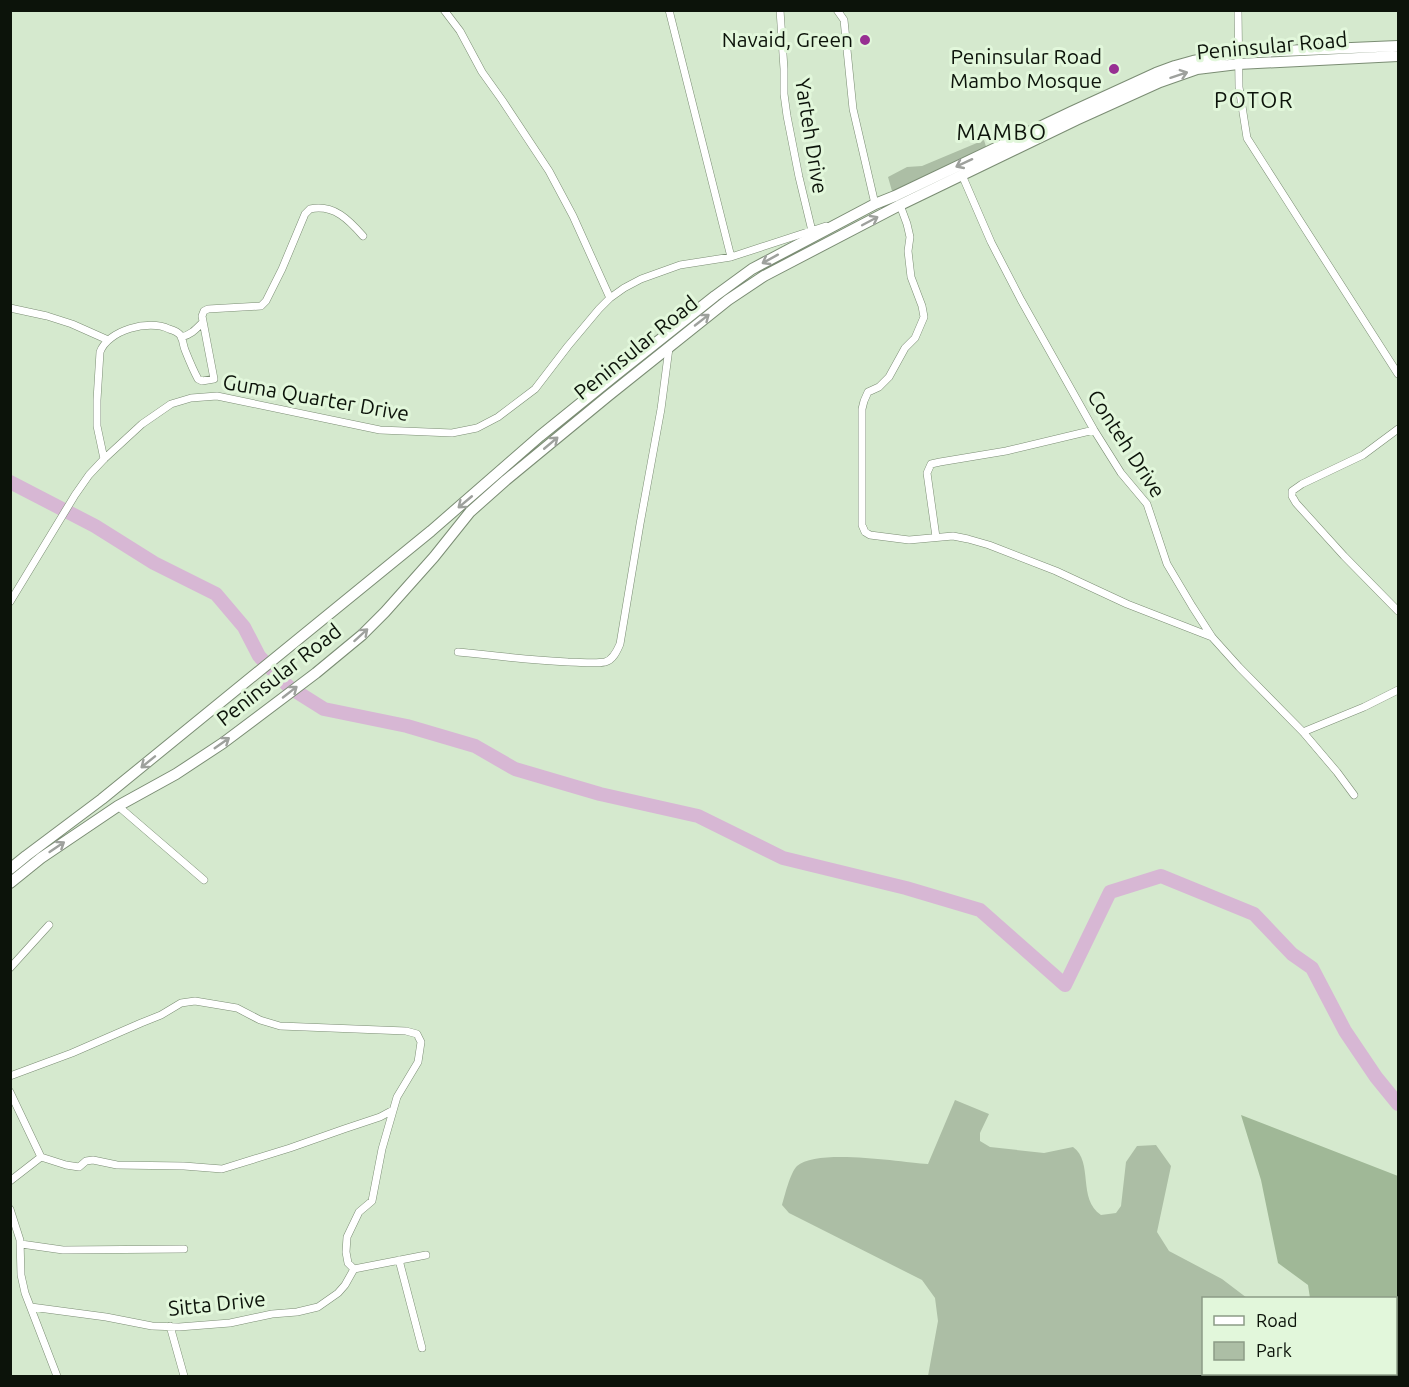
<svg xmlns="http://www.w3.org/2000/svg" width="1409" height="1387" font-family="Ubuntu,sans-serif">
<rect width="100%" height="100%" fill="#d5e9ce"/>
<path fill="#acbea5" d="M984,140L988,153L894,198L888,177L907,167L922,166Z
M955,1100L989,1114L980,1133V1141L990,1147L1044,1153L1073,1147C1094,1162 1077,1199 1101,1215L1116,1213L1121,1206L1126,1162L1137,1146L1156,1145L1171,1166L1157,1232L1169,1251L1222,1279L1247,1298H1204V1374H1314V1376H928L938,1321L935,1298L922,1280L789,1213L782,1205C785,1195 790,1173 797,1166C817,1148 900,1162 928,1164Z"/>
<path fill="#a0b897" d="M1241,1115L1398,1176V1376H1319V1374H1396V1298H1310L1308,1285L1278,1263L1261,1180Z"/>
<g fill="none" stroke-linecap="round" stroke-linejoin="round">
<path stroke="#d7b7d4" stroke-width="14" d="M10,482L95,526L154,563L216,594L244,627L259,656L289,687L324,709L407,726L475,746L515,769L600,794L698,816L783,858L906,888L980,910L1065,985L1110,892L1161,876L1254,914L1292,954L1312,968L1345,1031L1376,1077L1398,1104"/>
<defs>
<path id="street" d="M444,10L460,31L482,72L502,100L549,171L573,216L610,298
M669,10L731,257
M780,10L784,69V94L787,116L799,177L812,231
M837,10L844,20L853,109L875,204
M1238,10L1239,87L1247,138L1398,374
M962,175L991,242L1021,300L1094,430L1121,473L1147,504L1167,564L1192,606L1212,637L1239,667L1303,732L1337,772L1354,795
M900,205L907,224L910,237L908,251L911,277L922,306L924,317L915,338L905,348L889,377L879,387L868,392L864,401L862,409V525L865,532L870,535L909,540L953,536L968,539L989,545L1056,571L1127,604L1212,637
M10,308L47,316L72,324L108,340
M181,337C191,335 196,329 203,322
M1398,429L1363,455L1302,484L1292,491V496L1296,503L1344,556L1398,611
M104,459L97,426V400L100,352C108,330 149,319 169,329C173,330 178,332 181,336C183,340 183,345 185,350C189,360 193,370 198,379L202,381L214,379L202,316L204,311L208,309L261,306L266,301L282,269L305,214L310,209C334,204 349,220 363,236
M936,537L927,473L931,464L940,462L1006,451L1094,430
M10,602L75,495L89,475L104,459L142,424L171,404L191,398L217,396L380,430L452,433L477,428L498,417L535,389L568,346L599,309L610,298L624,288L641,279L680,265L731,257L826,226
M458,652C495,656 531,660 568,662C580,662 594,664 605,662C613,660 617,651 620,644L640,524L661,409L669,348
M1303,732L1364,707L1398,690
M118,806L204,880
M10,968L49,925
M10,1076L72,1053L141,1023L161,1015L181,1003L195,1001L237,1008L260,1020L280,1026L406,1031L417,1034L421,1042L418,1062L397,1097L382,1149L372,1201L359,1212L347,1237L346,1252L348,1263L354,1269L426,1255
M10,1092L41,1157
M41,1157L66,1165L79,1167L86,1161L93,1160L117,1165L184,1166L222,1169L290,1148L344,1129L380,1117L393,1110
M10,1181L41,1157
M10,1209L20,1240L21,1275L25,1293L57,1376
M21,1244L63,1250L184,1249
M399,1260L422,1348
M31,1307L106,1317L152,1326L179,1327L230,1323L272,1314L297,1312L318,1307L338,1293L345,1285L354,1269
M170,1326L184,1376"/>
<path id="primary" d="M10,869L26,856L102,799L431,531L540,436L613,377L715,296L752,269L875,204L895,196L1071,112L1156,73L1175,66L1193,61L1238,53L1398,46
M10,883L41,858L118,806L176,774L223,743L316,673L362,635L385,612L434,557L470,512L506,480L608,396L728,300L764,276L900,205L1076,120L1160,82L1197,69L1238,64L1398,56"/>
</defs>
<use href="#street" stroke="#7b8d74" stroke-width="8"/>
<use href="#primary" stroke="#7b8d74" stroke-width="12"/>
<use href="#street" stroke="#fff" stroke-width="7"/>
<use href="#primary" stroke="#fff" stroke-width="10"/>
</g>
<defs><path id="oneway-shaft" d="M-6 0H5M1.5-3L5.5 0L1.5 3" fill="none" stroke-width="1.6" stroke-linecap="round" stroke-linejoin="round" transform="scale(1.5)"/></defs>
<g stroke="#9ea19d">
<use href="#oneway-shaft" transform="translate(1179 75) rotate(-18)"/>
<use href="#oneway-shaft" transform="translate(964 163) rotate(155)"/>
<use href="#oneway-shaft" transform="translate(870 221) rotate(-28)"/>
<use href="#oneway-shaft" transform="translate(770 259) rotate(151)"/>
<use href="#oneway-shaft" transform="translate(702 320) rotate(-38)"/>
<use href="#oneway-shaft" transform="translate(551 443) rotate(-40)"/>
<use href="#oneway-shaft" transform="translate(465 502) rotate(140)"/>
<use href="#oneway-shaft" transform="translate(361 635) rotate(-42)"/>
<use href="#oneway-shaft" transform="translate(290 692) rotate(-38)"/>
<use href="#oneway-shaft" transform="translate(222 743) rotate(-35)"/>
<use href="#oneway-shaft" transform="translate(148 762) rotate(141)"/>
<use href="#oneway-shaft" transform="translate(57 847) rotate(-34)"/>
</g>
<g fill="#972f92" stroke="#e2f7db" stroke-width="2">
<circle cx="865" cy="40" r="6"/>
<circle cx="1114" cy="69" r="6"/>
</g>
<g text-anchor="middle" stroke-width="6" stroke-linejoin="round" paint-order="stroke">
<g font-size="21" fill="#0c130a" stroke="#e2f7db" text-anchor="end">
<text x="853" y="47">Navaid, Green</text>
<text x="1102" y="64">Peninsular Road<tspan x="1102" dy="24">Mambo Mosque</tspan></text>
</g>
<g font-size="21" fill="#0c130a" stroke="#e2f7db">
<text transform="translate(1272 46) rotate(-5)" y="7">Peninsular Road</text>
<text transform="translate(811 136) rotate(81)" y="7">Yarteh Drive</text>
<text transform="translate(636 348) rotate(-39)" y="7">Peninsular Road</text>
<text transform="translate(316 398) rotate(10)" y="7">Guma Quarter Drive</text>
<text transform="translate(1126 444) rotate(57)" y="7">Conteh Drive</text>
<text transform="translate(279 675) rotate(-38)" y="7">Peninsular Road</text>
<text transform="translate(217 1304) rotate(-6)" y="7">Sitta Drive</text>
</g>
<g font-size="22" letter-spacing="1.5" fill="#0c130a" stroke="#e2f7db">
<text x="1254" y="108">POTOR</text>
<text x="1002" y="140">MAMBO</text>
</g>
</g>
<rect width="1409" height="1387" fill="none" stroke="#0c130a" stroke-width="24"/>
<rect x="1202" y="1297" width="195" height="78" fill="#e2f7db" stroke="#8c9c87" stroke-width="1.5"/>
<rect x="1214" y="1316" width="30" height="9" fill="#ffffff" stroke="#8c9c87" stroke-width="1.5"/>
<text x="1256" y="1327" font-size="18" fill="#0c130a">Road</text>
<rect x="1214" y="1342" width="30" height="18" fill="#acbea5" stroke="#8c9c87" stroke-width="1.5"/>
<text x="1256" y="1357" font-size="18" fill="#0c130a">Park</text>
</svg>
